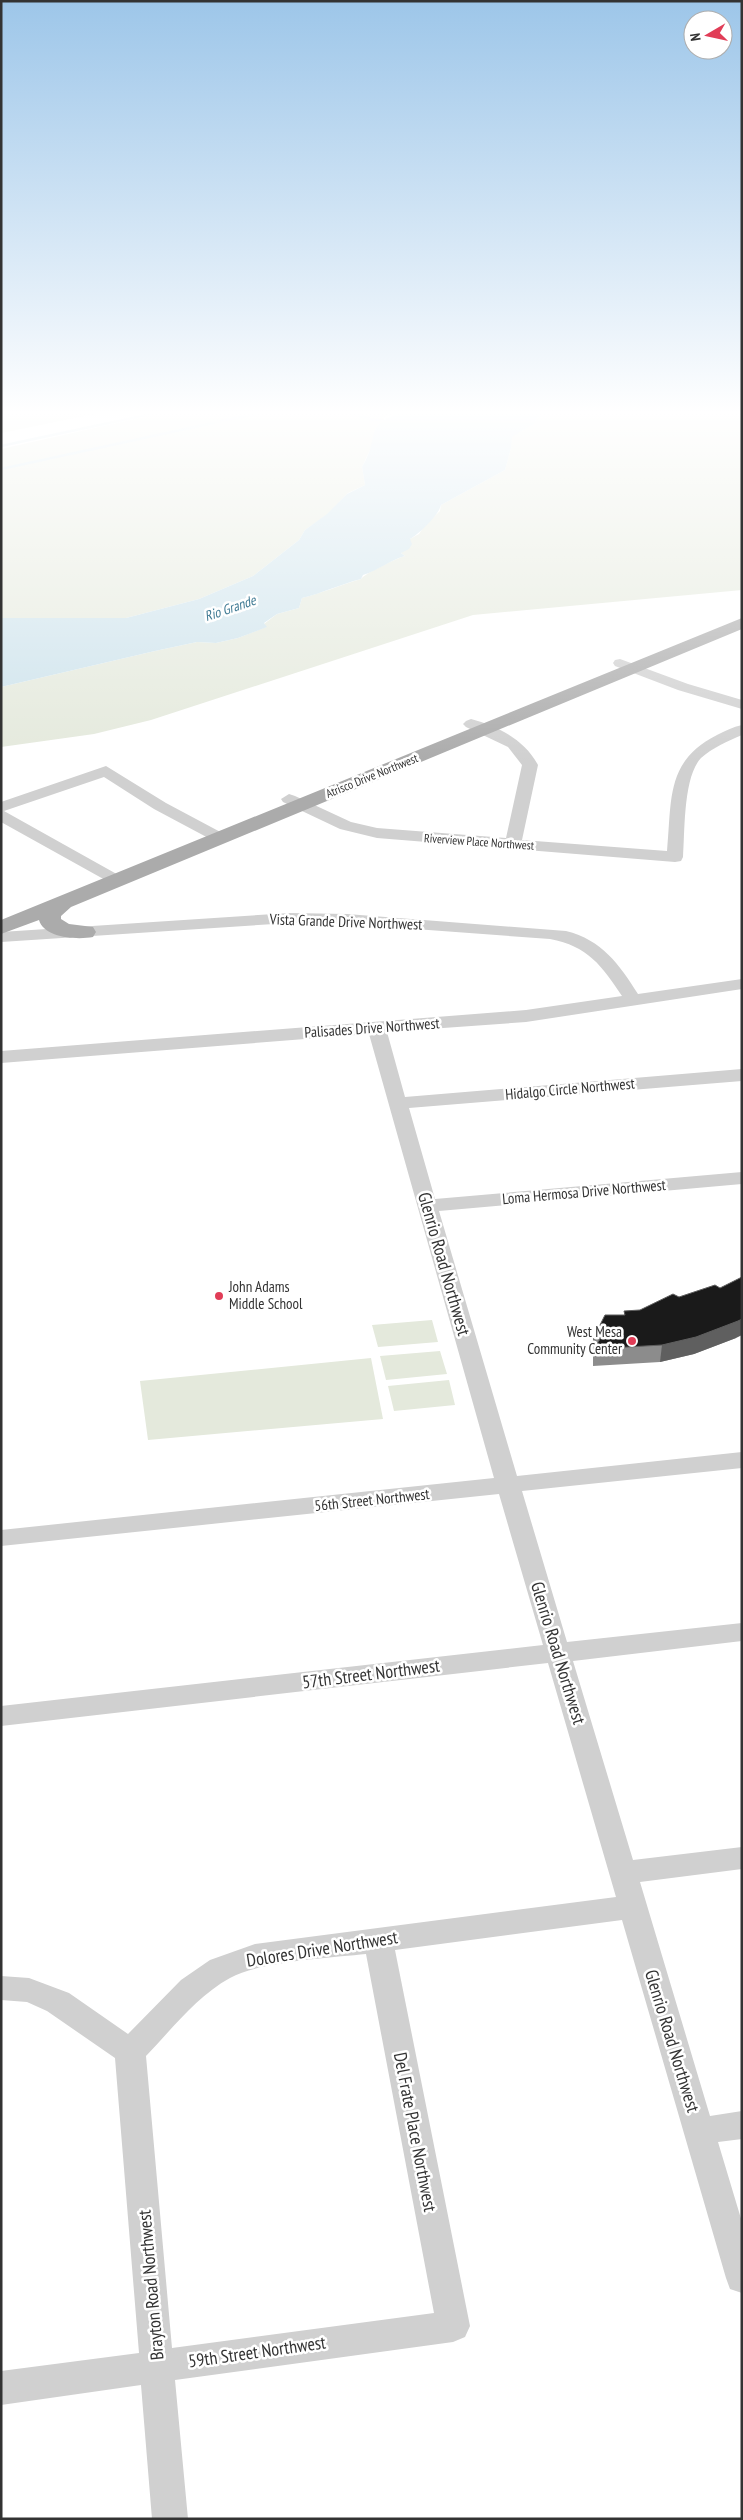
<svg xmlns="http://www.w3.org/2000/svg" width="743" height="2520" font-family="'PT Sans Narrow',sans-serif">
<rect width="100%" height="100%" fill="#fff"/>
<path fill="#e4e9dc" d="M1,411H110L1,433Z
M171,411H405L385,417L362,467L365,485L348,493L327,515L305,530L299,540L253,576L199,599L126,618H1V449Z
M547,411H742V590L473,615L151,720L94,734L1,747V687L155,651L197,642L216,643L238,638L266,627L264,624L277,614L299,608L302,598C322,593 341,585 361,579C364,574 397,558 405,556L401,553L410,539L419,534L425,525L440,511L441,505L505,470L511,448V437L535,423L536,419Z
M432,1320L438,1342L378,1347L372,1325Z
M440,1351L447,1374L386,1380L380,1356Z
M371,1358L383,1419L148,1440L140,1381Z
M449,1380L455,1405L394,1411L388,1386Z"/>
<path fill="#cce2eb" d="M405,411H547L536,419L535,423L512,437L511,448L505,470L441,505C439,515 418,535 410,539L412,544L409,549L401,553L405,556C390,560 379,570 363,575L361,579C341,584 323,593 302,598L299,608L277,614L264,623L267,627L238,638L216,643L197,642L155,651L1,687V618H126L199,599L253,576L299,540L305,530L327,514L347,494L365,485L362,467C382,435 360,426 405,411Z"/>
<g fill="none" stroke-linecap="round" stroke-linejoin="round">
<path stroke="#cce2eb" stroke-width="2.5" d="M345,411L373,420L387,421
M1,446L165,411
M1,469L268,411"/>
<path fill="#d0d0d0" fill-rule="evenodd" d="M620,659L688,684L742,700V709L678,690L615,666L613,663L615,660Z
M471,719C498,726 525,740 538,765L522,840L667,851C672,801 665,761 717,735C725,731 733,727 742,725V735C728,741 712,748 701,758C683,777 685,832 683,857L681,861L675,862L377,838L340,829L283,802L281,799L289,794L295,796L351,822L377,828L506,838L522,765L508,747L466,727L463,724L466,721Z
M106,766L166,803L226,835L228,838L220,843L214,841L154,809L104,777L4,811L122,877L124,881L122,885L116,886L1,822V802Z
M290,913L347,914L566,931C602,940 619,964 638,994L742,979V989L526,1022L387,1032L405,1097L742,1069V1081L409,1108L435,1199L742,1172V1184L439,1211L517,1476L742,1452V1468L522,1491L567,1642L742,1623V1641L573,1661L633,1860L742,1847V1869L640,1882L710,2116L742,2111V2139L718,2142L742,2222V2293L730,2289L726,2278L622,1920L395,1950L470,2326L465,2337L453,2342L175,2380L188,2519H152L141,2385L1,2405V2371L139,2353L115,2058L47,2011L27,2002L1,2000V1976L29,1978L69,1993L128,2034L181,1980L210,1960L255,1944L616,1897L548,1663L1,1726V1706L543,1645L499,1494L1,1546V1530L494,1478L369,1034L1,1063V1051L526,1010L622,996C602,966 588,946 550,939L347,924L290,923L1,942V932ZM366,1954L434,2313L172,2348L146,2056C172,2029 197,1996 230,1978C261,1961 329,1958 366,1954Z"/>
<path fill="#ababab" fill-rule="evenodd" d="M742,618V629L71,907L61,916V919L69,924L93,927L96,932L93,937C77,940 44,938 39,920L1,934V920Z"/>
</g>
<path fill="#8c8c8c" d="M624,1311L736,1338L694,1354L660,1362L593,1366V1356H592L593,1339L624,1315Z"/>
<path fill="#5f5f5f" d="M742,1319V1335L736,1338L694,1354L660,1362L662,1345Z"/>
<path fill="#1a1a1a" stroke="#5f5f5f" d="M742,1277V1319L738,1321L696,1337L662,1345L594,1349L600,1339H593L605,1315H625L624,1311L640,1310L673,1294L679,1297L715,1285L720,1288Z"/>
<linearGradient id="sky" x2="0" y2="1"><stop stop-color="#9dc6e9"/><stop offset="0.54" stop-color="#fff"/><stop offset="1" stop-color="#fff" stop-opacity="0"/></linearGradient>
<rect width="743" height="764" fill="url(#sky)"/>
<g fill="#e13d57" stroke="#fff" stroke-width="2">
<circle cx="219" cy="1296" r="5"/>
<circle cx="632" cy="1341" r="5"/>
</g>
<g text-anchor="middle" stroke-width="5" stroke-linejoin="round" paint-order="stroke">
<g font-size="12" fill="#333" stroke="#fff">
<text transform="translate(372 776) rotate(-22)" y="4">Atrisco Drive Northwest</text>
<text transform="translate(479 842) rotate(4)" y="4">Riverview Place Northwest</text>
</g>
<g font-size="14" font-style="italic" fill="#417b94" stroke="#fff">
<text transform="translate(230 608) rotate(-19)" y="5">Rio Grande</text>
</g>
<g font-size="15" fill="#333" stroke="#fff">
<text transform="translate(346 922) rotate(2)" y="5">Vista Grande Drive Northwest</text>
<text transform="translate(372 1028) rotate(-4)" y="5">Palisades Drive Northwest</text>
<text transform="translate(570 1089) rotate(-5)" y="5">Hidalgo Circle Northwest</text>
<text transform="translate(584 1192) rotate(-5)" y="5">Loma Hermosa Drive Northwest</text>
<text transform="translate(372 1500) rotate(-6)" y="5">56th Street Northwest</text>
</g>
<g font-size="15" fill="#333" stroke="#fff" text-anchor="start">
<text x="229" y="1292">John Adams<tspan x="229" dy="17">Middle School</tspan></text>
<text x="622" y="1337" text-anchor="end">West Mesa<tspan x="622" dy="17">Community Center</tspan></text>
</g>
<g font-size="18" fill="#333" stroke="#fff">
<text transform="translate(444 1264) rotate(74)" y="6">Glenrio Road Northwest</text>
<text transform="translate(558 1653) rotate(73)" y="6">Glenrio Road Northwest</text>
<text transform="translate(371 1674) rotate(-7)" y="6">57th Street Northwest</text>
<text transform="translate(322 1949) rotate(-9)" y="6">Dolores Drive Northwest</text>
<text transform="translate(672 2041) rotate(73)" y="6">Glenrio Road Northwest</text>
<text transform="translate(415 2132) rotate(79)" y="6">Del Frate Place Northwest</text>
<text transform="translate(151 2285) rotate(-95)" y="6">Brayton Road Northwest</text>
<text transform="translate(257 2352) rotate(-8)" y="6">59th Street Northwest</text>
</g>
</g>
<rect width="743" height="2520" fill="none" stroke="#333333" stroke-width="5"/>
<g transform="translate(708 35) rotate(261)"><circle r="24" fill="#ffffff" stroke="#adadad"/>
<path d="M0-4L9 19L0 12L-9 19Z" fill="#e13d57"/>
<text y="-8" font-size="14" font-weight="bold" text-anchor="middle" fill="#333333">N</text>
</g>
</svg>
